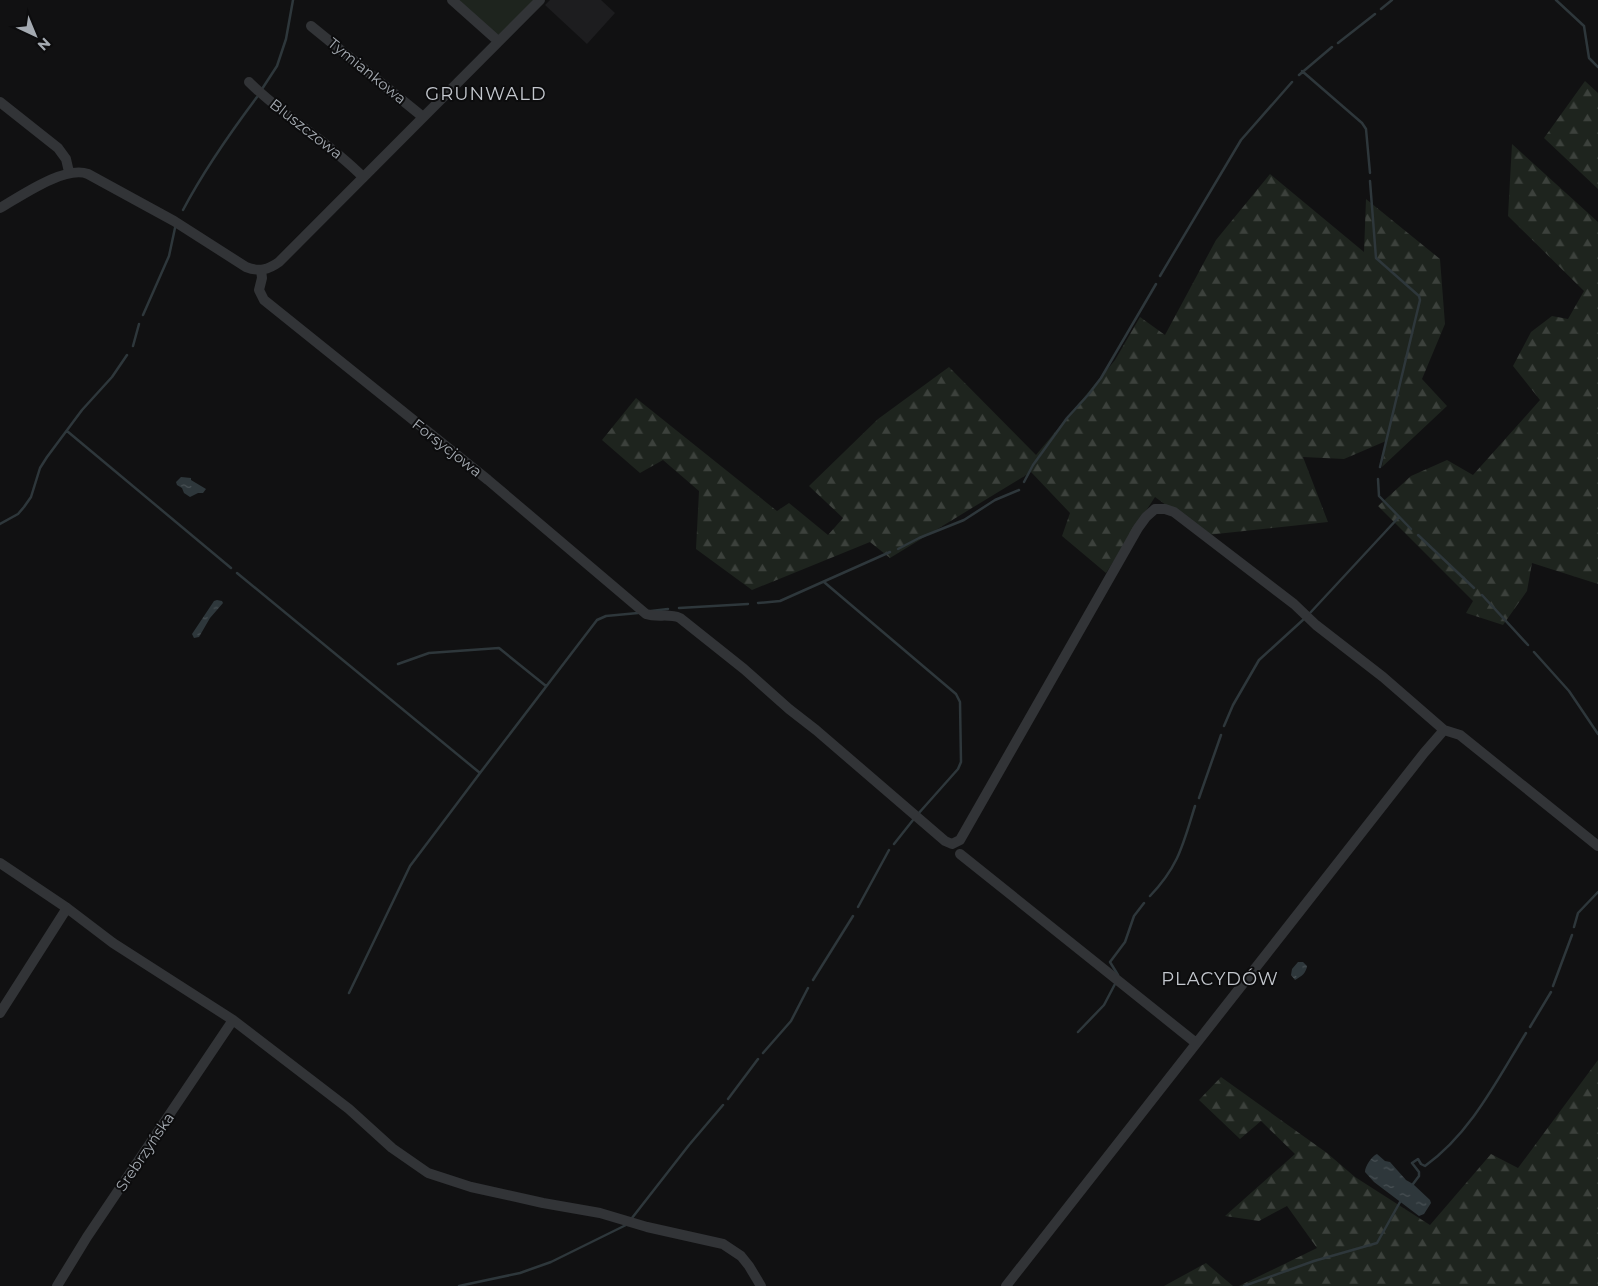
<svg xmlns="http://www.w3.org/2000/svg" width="1598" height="1286" font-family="Montserrat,sans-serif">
<defs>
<pattern id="forest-firs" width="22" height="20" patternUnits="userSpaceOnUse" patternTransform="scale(1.25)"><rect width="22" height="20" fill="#1e241e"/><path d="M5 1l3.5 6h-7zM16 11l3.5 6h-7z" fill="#3c413c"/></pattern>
<pattern id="water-ripples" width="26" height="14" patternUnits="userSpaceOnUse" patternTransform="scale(1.25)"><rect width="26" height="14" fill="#2e373b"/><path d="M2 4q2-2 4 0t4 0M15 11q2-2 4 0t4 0" fill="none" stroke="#495155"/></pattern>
</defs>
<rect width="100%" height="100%" fill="#111112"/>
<path fill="#1d1d1f" d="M550,0H601L615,13L587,44L545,5Z"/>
<path fill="#1e241e" d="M454,0H535L501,34L495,36Z"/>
<path fill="url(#forest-firs)" d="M1585,81L1598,93V189L1544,138Z
M1512,144L1598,222V584L1532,563L1527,591L1503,625L1466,613L1473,601L1378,506L1411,476L1447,460L1473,475L1540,400L1513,366L1531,332L1552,316L1568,319L1584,291L1508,216Z
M1270,174L1364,252L1366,199L1440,259L1445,324L1422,379L1447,406L1382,467L1386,441L1344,459L1303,457L1328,522L1207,535L1155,497L1106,573L1062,536L1070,513L1031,472L890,558L870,542L752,590L696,549L699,491L663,460L640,473L602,440L636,398L777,511L789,503L828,535L843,518L809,486L878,419L949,367L1036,455L1115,360L1140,317L1165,335L1216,240Z
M1598,1060V1286H1239L1317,1248L1287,1206L1259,1221L1225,1216L1295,1154L1261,1121L1240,1139L1199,1100L1221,1077L1327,1153L1355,1177L1430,1225L1491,1154L1518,1168Z
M1206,1263L1233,1286H1164Z"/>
<path fill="url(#water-ripples)" d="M181,477L191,478V480L206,489L203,493H198L190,497L184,493L182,488L177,485L176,482Z
M217,600L222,601L223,603L210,618L199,637L194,638L192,634L214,601Z
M1298,962H1303L1307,966C1306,973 1302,976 1295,980L1291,975L1292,969Z
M1377,1154L1385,1161L1390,1162L1406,1180L1413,1184L1430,1200L1431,1203L1424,1214L1419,1216L1374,1182L1365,1172C1365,1166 1372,1156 1377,1154Z"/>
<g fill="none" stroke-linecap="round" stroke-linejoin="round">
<path stroke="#2e373b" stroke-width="2.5" d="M1556,0L1584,26L1589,58L1598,67
M1381,9L1392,0
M1338,43L1375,14
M1302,71L1362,123L1366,129L1370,173
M1299,75L1332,47
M262,89L277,66L286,39L293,0
M1370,181L1376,258L1419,296L1420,300L1380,467
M183,210C204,170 230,133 257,97
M1160,276L1241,140L1292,82
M143,315L169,256L175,228
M133,346L139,324
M67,431L231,568
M1378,479L1379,496L1411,529
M1024,482L1033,465L1067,418L1088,395L1101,378L1156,284
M0,524L18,514L24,507L31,497L40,468L47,457L82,410L112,377L127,355
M1418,535L1474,588
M898,549L919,538L964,520L995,500L1019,490
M237,573L480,773L410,866L349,993
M824,582L956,694L960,702L961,762L958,769L918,814
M1482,595L1528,645
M758,603L780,601L890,552
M679,608L748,604
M651,611L668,609
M1310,613L1399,517
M1534,652L1569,691L1598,734
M398,664L429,653L499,648L546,686
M1224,726L1233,705L1259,660L1304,619
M480,773L597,620L606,616L638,613
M1199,798L1221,735
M894,844L913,820
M1150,896C1179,866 1183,844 1195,806
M858,907L889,850
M1574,927L1578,913L1598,892
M1118,975L1110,962L1125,942L1134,916L1144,903
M813,980L853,916
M1553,986L1572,935
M1530,1027L1551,992
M1078,1032L1104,1005L1115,984
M763,1053L791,1021L808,988
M728,1099L758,1059
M1413,1184L1419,1176V1172L1412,1163L1418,1159L1421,1164L1425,1166C1471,1133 1497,1080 1526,1033
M632,1218L689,1145L723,1105
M459,1286L520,1273L551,1262L626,1225
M1244,1286L1314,1261L1377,1243L1400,1202"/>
<path stroke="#323437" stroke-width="10" d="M452,0L498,41
M311,26L423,117
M249,82C284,117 328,141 363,177
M0,102L58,148L66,159L69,172
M0,208C21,196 65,165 88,174L174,221L246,267C259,272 268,270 279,262L540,0
M261,270L262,278L259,290L264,300L488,480L646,614C658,618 668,613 680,618L744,669L789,709L816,730L945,841L952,844L960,840L1138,528L1146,517L1155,509H1165L1174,512L1294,604L1316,625L1383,677L1444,730L1460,735L1598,846
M960,854L1196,1043
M0,863L67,908L113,943L233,1020L349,1109L392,1148L428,1173L471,1187L543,1203L600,1213L647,1227L723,1244L741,1256L749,1266L761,1286
M0,1013L67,908
M57,1286L87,1237L233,1020
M1006,1286L1424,753L1444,730"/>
</g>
<g text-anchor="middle" stroke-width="4" stroke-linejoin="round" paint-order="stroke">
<g font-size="15" fill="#a4aab1" stroke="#0c0c0d">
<text transform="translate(367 71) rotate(39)" y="5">Tymiankowa</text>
<text transform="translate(306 129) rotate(38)" y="5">Bluszczowa</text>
<text transform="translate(447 448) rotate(38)" y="5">Forsycjowa</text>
<text transform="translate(145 1152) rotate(-56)" y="5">Srebrzyńska</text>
</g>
<g font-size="18" letter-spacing="1" fill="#c4c8ce" stroke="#0c0c0d">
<text x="486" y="100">GRUNWALD</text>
<text x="1220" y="985">PLACYDÓW</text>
</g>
</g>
<g transform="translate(35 35) rotate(136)" stroke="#0c0c0d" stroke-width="4" paint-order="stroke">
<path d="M0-4L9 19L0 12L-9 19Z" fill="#a4aab1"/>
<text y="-8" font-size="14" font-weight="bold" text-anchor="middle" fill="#a4aab1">N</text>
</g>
</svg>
